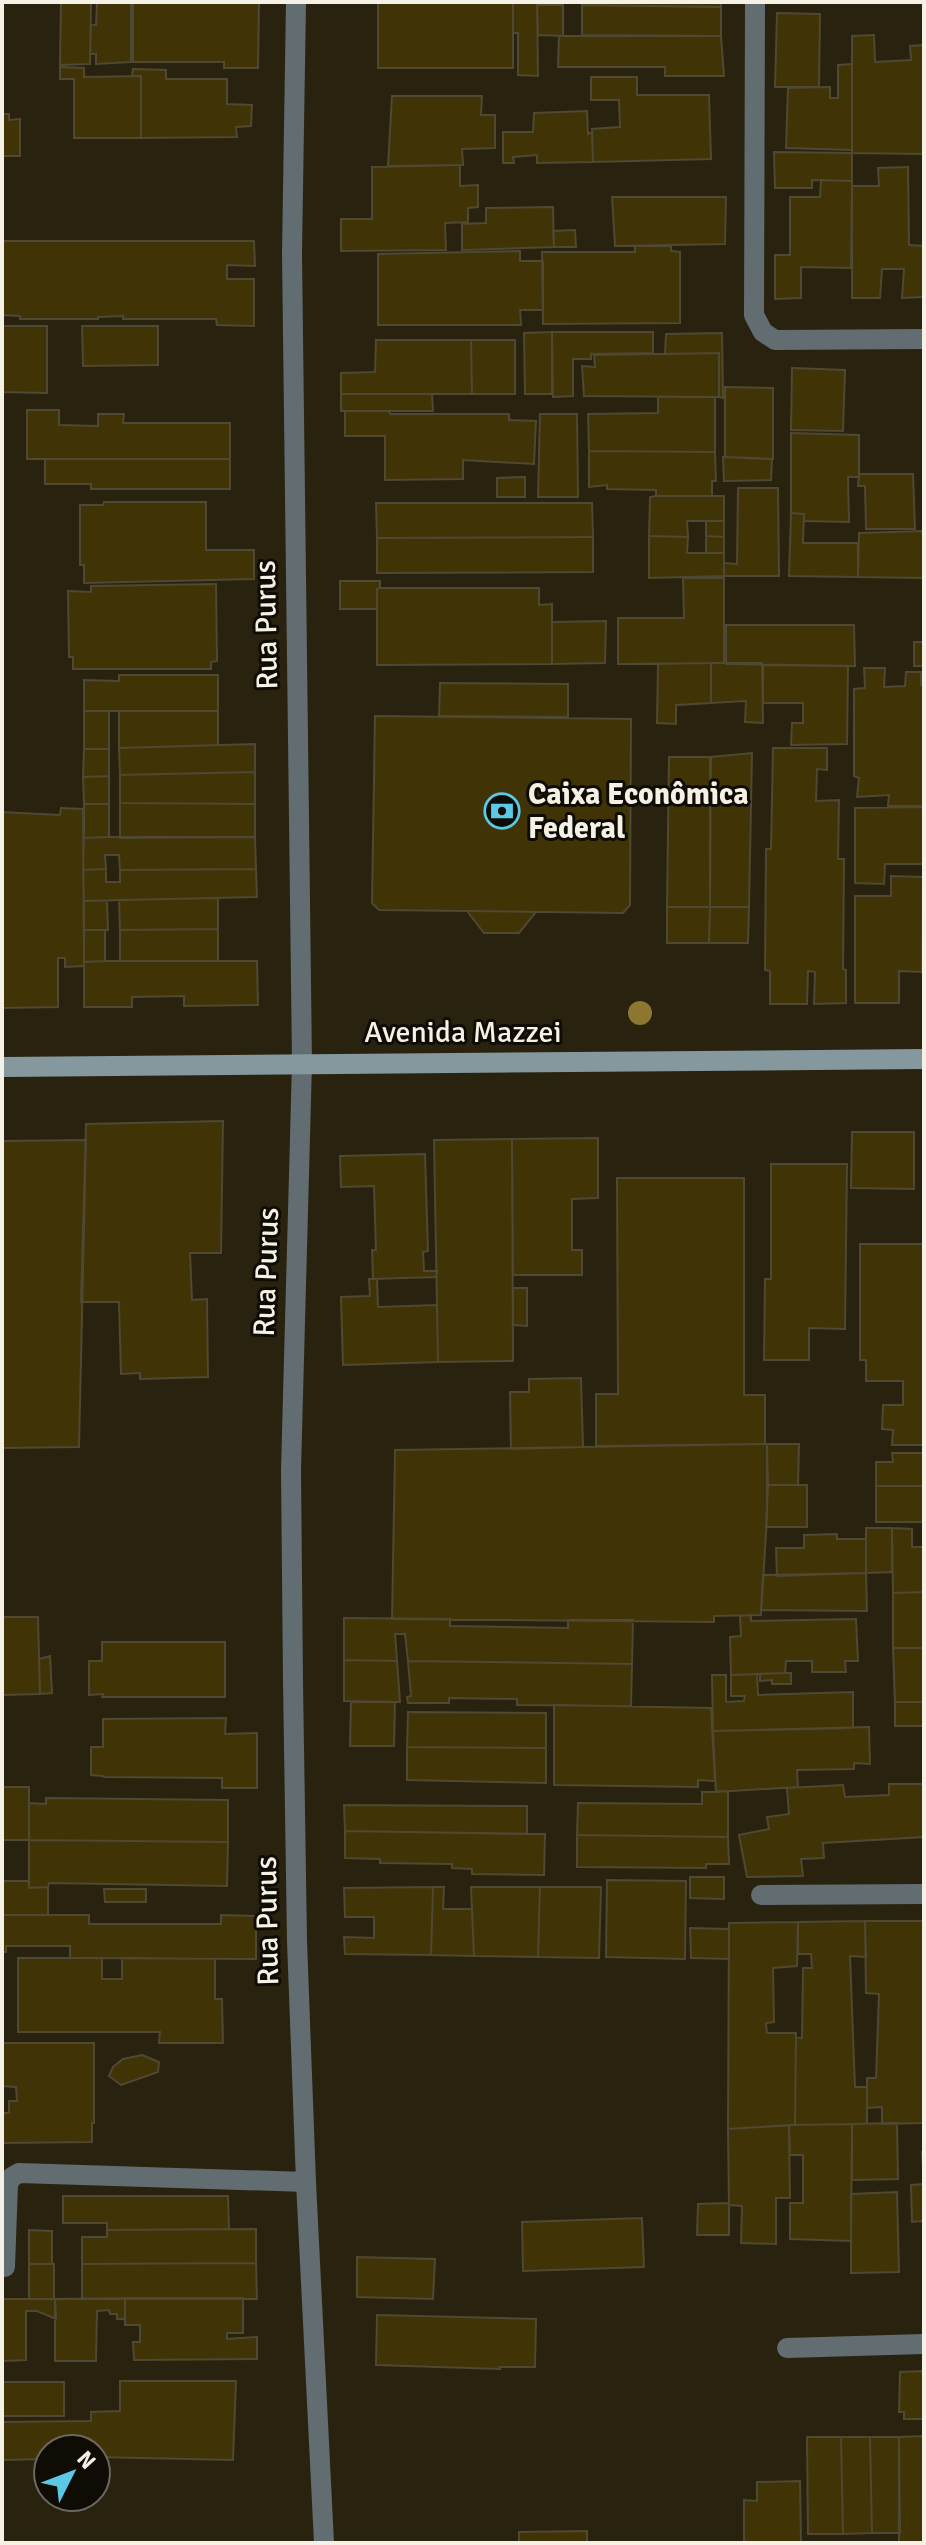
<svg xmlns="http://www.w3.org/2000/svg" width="926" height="2545" font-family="Signika,sans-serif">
<rect width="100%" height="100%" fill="#29220e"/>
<path fill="#403305" stroke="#4f4832" stroke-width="2" d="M61,2H91L90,64L60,65Z
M131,2V62L96,64V54H90L91,24L96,25L97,3Z
M133,2L259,3L258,68H224V62H133Z
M378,2H513V68H378Z
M513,2H537L538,76L518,75V33H513Z
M582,2H721V7L582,5Z
M537,5H563V36L538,35Z
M582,5L721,7V36L582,35Z
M777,13L820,14L819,87H775Z
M874,35L875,62L911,60L910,46L924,45V154L852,153V36Z
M559,36H721L724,76H665V67H558Z
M852,64V150L786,148L788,88L830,87V98H838V65Z
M60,67L84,68V77L141,76V138H74V79H60Z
M133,69L166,70V79H227V104L252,105L251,126L236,127L237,137L141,138V76H132Z
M591,77H637V95H709L711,159L593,162L592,129L620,127L619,100H591Z
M392,96H482L481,115H495V148L462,149L463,165L388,166Z
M587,111L588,134L592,132L593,162L537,163V155L513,157L514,163H503V132H533L534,113Z
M2,114H9V120L20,119V156H2Z
M774,152L852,153V181L812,180V188H775Z
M460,165V186L478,185V207L468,208V222L445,223L446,250L341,251V219H372V167Z
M908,167L909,245L924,246V297L902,298L904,269H882L880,298H852V186H879L878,168Z
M821,180L852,181L851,268L801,267V298L775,299V255H790V197H820Z
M612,197H726L725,244L615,246Z
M553,207L554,247L462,250V224L486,223V208Z
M575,230L576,247H554L553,231Z
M2,241H254L255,266L227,265V279H254V326L217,325L216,319H123V316L98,317V319H20V316L2,315Z
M635,246H671V251L680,252V323L543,324L542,252H635Z
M520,251V261H543V310H520L521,325H378V254Z
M2,326H47V393L2,392Z
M82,326H158V365L83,366Z
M552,332H653V353L591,354V359H573V396L553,397Z
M552,332V394H525L524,333Z
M722,333L723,398L719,397V353L665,354L666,334Z
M376,340H471L472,394H341V373L375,372Z
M471,340H515V394H472Z
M719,353V397L584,396L582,366L595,367L594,355Z
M792,368L845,370L843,431L791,430Z
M725,387L773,388V459L725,457Z
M341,394H432L433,411H341Z
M658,397H715V452L589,451L588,414L658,413Z
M27,410H59V425L98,426V414H124L123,423H230V459H27Z
M345,411H389L390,414H509V420L536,421L534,464L463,460V479L385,480V436H345Z
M540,414H577L578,497H538Z
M791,433L859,435V477H848L849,522L804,521V514L791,513Z
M589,451L715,452L716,481H712V496H656V490L607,489V485L589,487Z
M723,457L772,459L771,480L724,481Z
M45,459H230V489H91V484H45Z
M859,474H913L915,529H866L865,486H858Z
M525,477V497H497V478Z
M738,488H778L779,576H724V563L737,564Z
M656,496H724V521H687L688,537L649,536L650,497Z
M104,502H206V550H254V579L84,583V565H80V505H103Z
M376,503H592L593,537L377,538Z
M791,513L804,514L803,543H858V577L789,576Z
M706,521H724V537L706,536Z
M924,531V578L858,577L859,533Z
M649,536L688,537L687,553H724V576L649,578Z
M706,536L724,537V553H706Z
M593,537V572L377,573V538Z
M683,578H724V663L618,664V618H684Z
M340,581H380V588L377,589V609H340Z
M216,584L217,661L211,662V669H73V657H69L68,591L91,592V586Z
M380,588H539V605L552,604V664L377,665V589Z
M606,621L605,663L552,664V622Z
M726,625H854L855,666L726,664Z
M914,642H924V666H914Z
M711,663H762L763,723L745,722L746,701L711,703Z
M711,663V703L676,705V724L657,723L658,664Z
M763,665L848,666L847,744L791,745L792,723H803V703H763Z
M864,668H885L884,687L905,686L906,672H921V685L924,684V806H888L889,795L857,797L859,778L854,776V689L865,688Z
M119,675H218V711H84V680L119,681Z
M440,683L568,684V717L439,716Z
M84,711H109V749H84Z
M119,711H218V745L119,748Z
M375,716L631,719L630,905L623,913L379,910L372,903Z
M255,744V772L120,775L119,748Z
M773,748H827V770L817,769L816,801L839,800L838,859H844L843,969L846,970V1003L814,1004L815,972L808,971L807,1004H770V971L765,970L766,849H771Z
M84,749H109V776L83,777Z
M752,753L749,907H710L711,757Z
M669,757H710V907H667Z
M255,772V804L120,803V775Z
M109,776V804H84L83,777Z
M120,803L255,804V837L120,838Z
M84,804H109V837L84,838Z
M924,807V864H885L884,884L855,883V808Z
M61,808L83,809L84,966L65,967V958H58V1007L2,1008V812L60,815Z
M109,837H255L256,869L120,870L119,855H105L106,869L83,870L84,838Z
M106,869V882H120V870L256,869L257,897L84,901L83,870Z
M891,876L923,877L922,972L899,971V1003H855V896H891Z
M218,898V929L120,930L119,900Z
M84,901H107L108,930H84Z
M667,907H710L709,943H667Z
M710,907H749L748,943H709Z
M467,911L536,912L519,933H484Z
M218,929V961H120V930Z
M84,930H105V961L84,962Z
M105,961H257L258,1005L184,1006V996L132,997V1007H84V962Z
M223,1121L221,1253H190L192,1300L207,1299L208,1377L140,1379V1373L121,1374L119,1302H81L86,1124Z
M852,1132H914V1189L851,1188Z
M598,1138V1198L572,1199V1250H582V1275H513L512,1139Z
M512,1139L513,1361L438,1362L434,1140Z
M86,1140L79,1447L2,1448V1141Z
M425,1154L428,1251L423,1252L424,1271H437L436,1277L373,1279L372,1250H376L374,1186L341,1187L340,1156Z
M771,1164H847L845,1329L809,1328V1360H764L765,1279H771Z
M617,1178H744V1395H765V1444L596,1446V1394H618Z
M860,1244H924V1445H892L893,1430L882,1429L883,1405H903V1381H866V1360H860Z
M369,1279H377L378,1307L437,1305L438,1362L343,1365L341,1297L370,1296Z
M513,1288H527V1326L513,1325Z
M581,1378L583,1447L511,1449L510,1392H529V1379Z
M767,1444H799L798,1485H768Z
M767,1444V1517L761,1615L714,1616V1622L392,1619L395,1450Z
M892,1453H924V1486H876V1462H893Z
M768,1485H807V1527H766Z
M876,1486H924V1522H876Z
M866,1528H892V1572L866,1573Z
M892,1528L912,1529V1547H924V1592L893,1593Z
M837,1534V1539H866V1573L777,1576L776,1548H804V1535Z
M866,1573L867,1611L761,1610L763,1575Z
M924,1592V1648H893V1593Z
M751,1615V1621L856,1619L858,1661H845L846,1672H812V1661H786L785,1673L731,1675L730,1637L741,1636L740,1616Z
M2,1617H38L40,1694L2,1695Z
M344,1618L450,1619V1626L568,1628V1620H633L632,1664L408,1661L405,1634H395L397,1661L344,1660Z
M102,1642H225V1697H102L103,1694L89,1695V1661H102Z
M893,1648H924V1702H895Z
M50,1656L52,1693L40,1694L39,1659Z
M344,1660L397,1661L400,1702L344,1701Z
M408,1661L632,1664L631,1706L517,1705V1699L449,1698V1703H408L407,1697L411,1696Z
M785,1673H791V1684H772V1680L760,1681V1674Z
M757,1674L758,1695L853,1692V1728L713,1731L712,1675H726V1702L744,1701L745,1696H731V1675Z
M351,1702H395L394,1746H350Z
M895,1702H924V1726H895Z
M554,1705L711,1708L715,1781L698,1780V1787L554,1785Z
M408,1712L546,1713V1748L407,1747Z
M226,1718L225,1734L257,1733V1788H222V1778L104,1777L103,1776L91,1775V1747H103V1719Z
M869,1727L870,1764L854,1763V1769L797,1770L798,1787L716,1792L713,1731Z
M407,1747L546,1748V1783L407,1780Z
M889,1784H924V1837L823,1843L824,1858L801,1859L803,1876L747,1877L739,1835L769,1829L767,1817L789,1814L787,1788L843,1785L845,1797L889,1795Z
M2,1787H29V1840H2Z
M728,1791V1837L577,1835L578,1803L702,1804V1792Z
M46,1798L228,1800V1842L29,1840V1803L46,1804Z
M344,1805L527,1806V1834L345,1831Z
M345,1831L545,1834L544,1875L472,1874V1869L452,1868V1864L380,1863V1859L345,1858Z
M577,1835L728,1837L729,1864H706V1868L577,1867Z
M29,1840L228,1842L227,1886L49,1883L48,1887L29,1888Z
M690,1877H724V1899L690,1898Z
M607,1880L686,1881L685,1959L606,1957Z
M2,1881H29V1888L48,1887V1915H2Z
M433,1887L431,1955L345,1954L344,1937L374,1938V1917H345L344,1888Z
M433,1887H444L443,1909H472L474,1956L431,1955Z
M471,1887H540L538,1957L474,1956Z
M540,1887H601L599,1958L538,1957Z
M104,1889H146V1902H105Z
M2,1915H89V1924H221V1915L256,1916V1959L70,1958V1946H6V1952H2Z
M865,1921H924V2123L882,2124V2107L867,2108V2078H876L879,1994L866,1993Z
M865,1921L866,1957L850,1956L855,2087H867V2124L795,2125L796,2037L802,2038L803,1968H812L811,1954H798V1922Z
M798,1922L797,1966L773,1968L774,2022L766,2023L767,2033H796L795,2125L728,2129L729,1923Z
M690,1928L729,1929V1959L691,1958Z
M18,1958H102V1979H122V1958L215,1959V1999H222L223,2043H159L160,2032H18Z
M2,2043H94V2123H92V2142L2,2143V2113H9V2101H17L16,2087L2,2086Z
M142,2055L159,2062L158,2072L121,2085L109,2076L113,2067L123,2059Z
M897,2123L898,2179L852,2180V2124Z
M852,2124L851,2241L790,2239V2203H803V2155H790L789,2125Z
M789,2125L790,2198H776V2244L741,2243L742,2206L729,2205L728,2129Z
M922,2152H924V2240L923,2221L912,2222L911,2185L924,2184Z
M897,2192L899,2272L851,2273V2194Z
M63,2196H228L229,2229L107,2230V2223H63Z
M729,2203V2235H697L698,2204Z
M642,2218L644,2267L523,2271L522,2222Z
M256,2229V2263L82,2264V2237H107V2230Z
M29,2230L52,2231V2264H29Z
M357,2257L435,2259L433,2299L357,2297Z
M256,2263L257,2299H82V2264Z
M29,2264H54V2299H29Z
M125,2298H243V2333H227V2339L257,2337V2359L134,2360L133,2342H140V2325H125Z
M125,2298V2319H117V2314H110L109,2310L97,2311L96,2361H55V2299Z
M2,2299H55L56,2319L37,2311H26V2360L2,2361Z
M377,2315L536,2319L535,2367H499L500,2369L376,2365Z
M924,2371V2419H904V2412H899L900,2372Z
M120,2381H236L233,2460L96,2457V2449H48V2459L2,2460L3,2422L91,2421V2412L120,2411Z
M2,2382H64V2416H2Z
M924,2436V2543H899V2437Z
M807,2437H841L843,2534H808Z
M841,2437H870L872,2533L843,2534Z
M870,2437H899L900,2533H872Z
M800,2481L801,2543H744V2500L757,2501V2482Z
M587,2531V2543H519V2532Z"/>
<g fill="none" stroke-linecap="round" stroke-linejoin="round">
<path stroke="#616d71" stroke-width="20" d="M761,1895L924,1894
M5,2267L8,2184L12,2177L19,2173L306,2182
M787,2348L924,2344"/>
<path stroke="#616d71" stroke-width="20" d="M296,2L292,253L302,1063L291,1470L293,1681L297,1941L306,2182L324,2543
M755,2L754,315L763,332L775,340L924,339"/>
<path stroke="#84989e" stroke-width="20" d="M2,1067L924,1059"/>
</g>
<circle fill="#8c7630" cx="640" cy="1013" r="12"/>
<defs>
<symbol id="bank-ring" viewBox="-11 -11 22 22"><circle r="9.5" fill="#0f0c05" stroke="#5bc8e6" stroke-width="1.5"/><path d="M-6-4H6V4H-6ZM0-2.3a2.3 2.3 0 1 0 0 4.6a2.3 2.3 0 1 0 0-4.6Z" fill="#5bc8e6"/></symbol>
</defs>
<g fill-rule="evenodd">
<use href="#bank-ring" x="482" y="791" width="40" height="40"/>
</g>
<g text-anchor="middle" stroke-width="6" stroke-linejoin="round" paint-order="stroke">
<g font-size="30" fill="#f5f1e4" stroke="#0f0c05">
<text transform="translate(266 625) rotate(-91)" y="10">Rua Purus</text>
<text x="463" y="1042">Avenida Mazzei</text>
<text transform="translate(266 1272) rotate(-88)" y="10">Rua Purus</text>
<text transform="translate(267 1921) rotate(-91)" y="10">Rua Purus</text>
</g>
<g font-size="30" font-weight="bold" fill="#f5f1e4" stroke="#0f0c05" text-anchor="start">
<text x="528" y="804">Caixa Econômica<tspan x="528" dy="34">Federal</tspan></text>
</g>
</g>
<rect width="926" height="2545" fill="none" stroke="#f5f1e4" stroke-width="8"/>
<g transform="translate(72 2473) rotate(48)"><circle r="38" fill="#0f0c05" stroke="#6b685e" stroke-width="2"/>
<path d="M0-6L14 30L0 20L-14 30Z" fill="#5bc8e6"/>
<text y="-12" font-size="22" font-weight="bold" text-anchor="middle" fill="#f5f1e4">N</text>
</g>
</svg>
